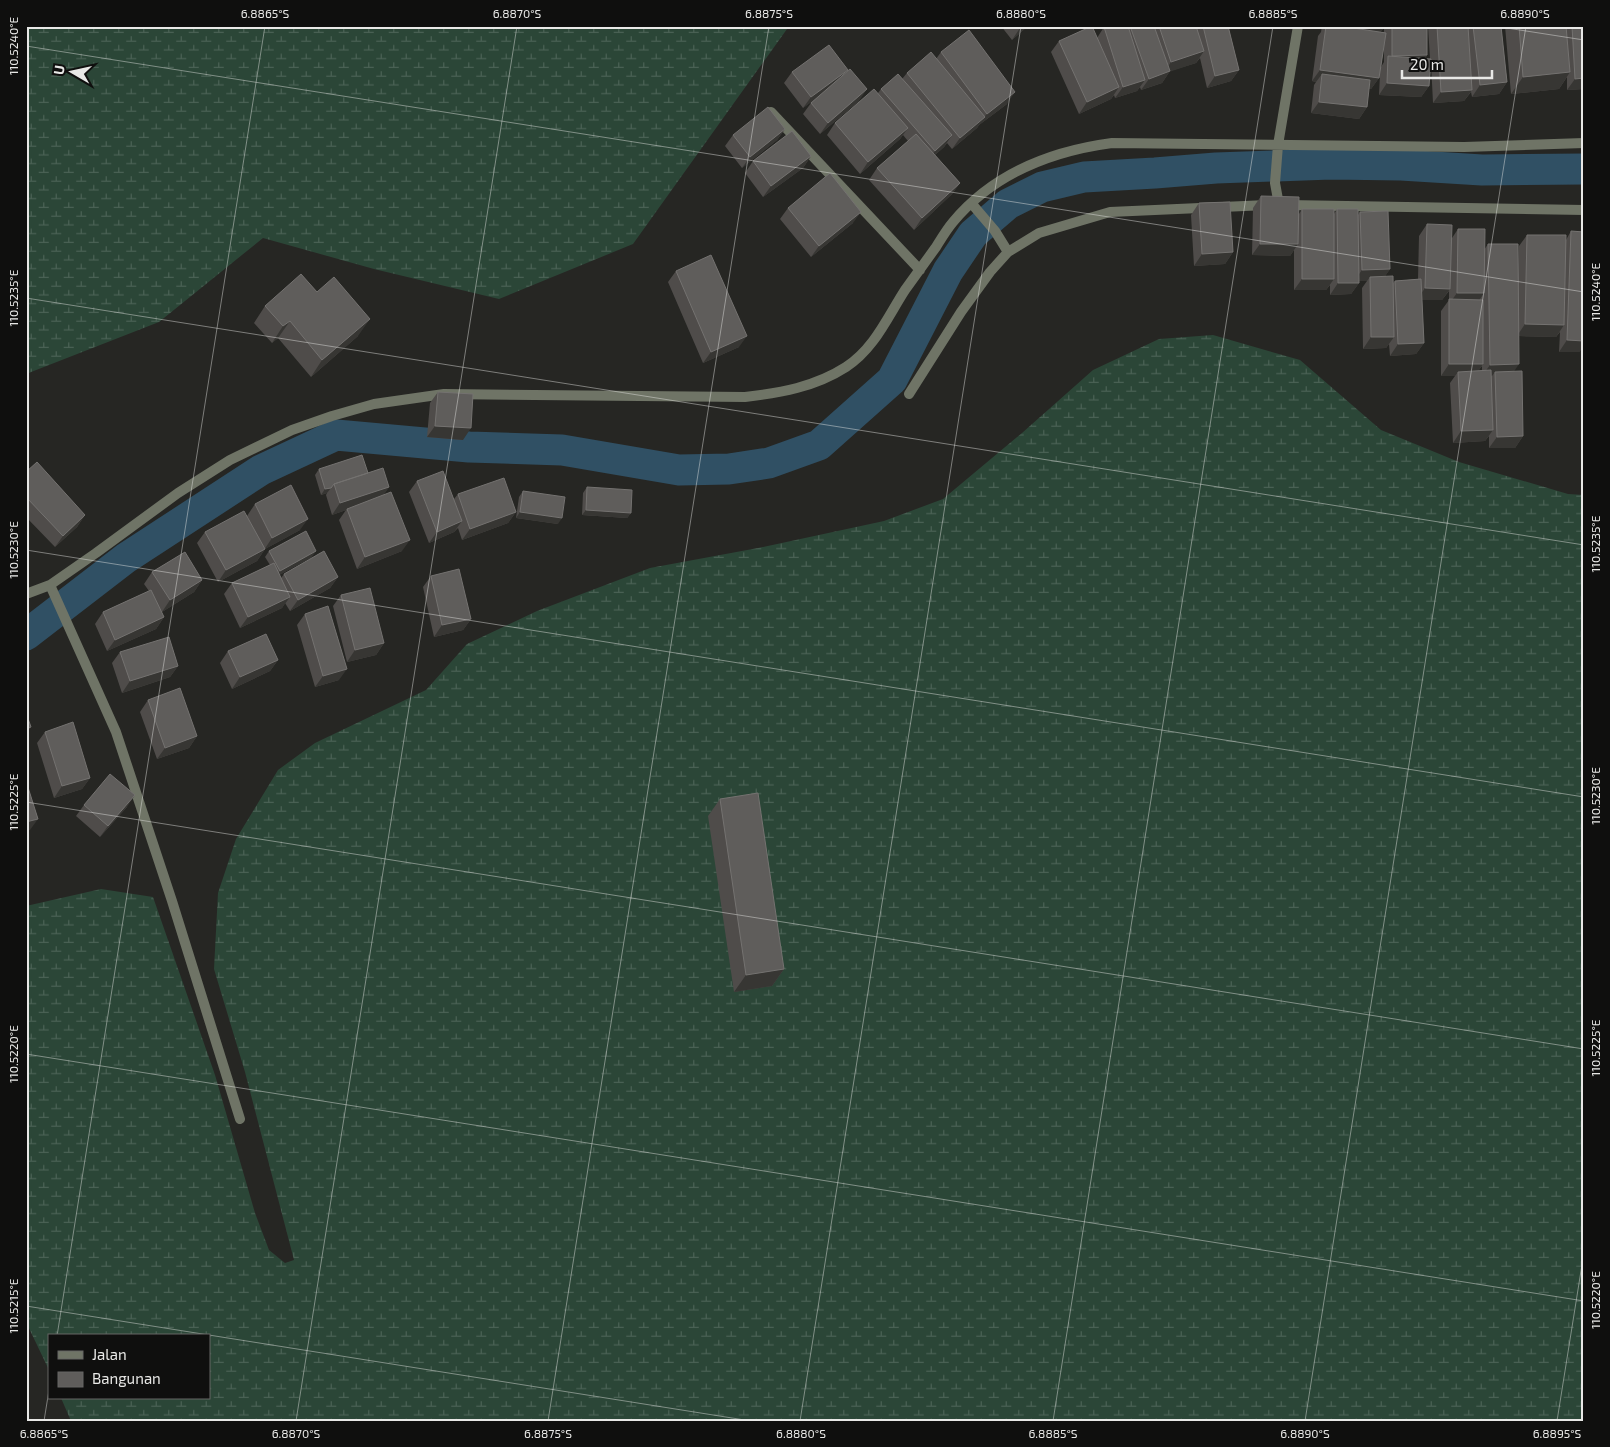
<svg xmlns="http://www.w3.org/2000/svg" width="1610" height="1447" font-family="'Exo 2',sans-serif">
<defs>
<pattern id="wetland-marsh" width="20" height="14" patternUnits="userSpaceOnUse" patternTransform="scale(1.25)"><rect width="20" height="14" fill="#2b4637"/><path d="M1 5h8M5 5V1M11 12h8M15 12V8" fill="none" stroke="#4a6154"/></pattern>
</defs>
<rect width="100%" height="100%" fill="#262623"/>
<path fill="url(#wetland-marsh)" d="M26,26H792L787,29L633,244L499,299L374,269L263,238L159,322L26,374Z
M1213,335L1300,360L1381,430L1459,462L1568,494L1584,495V1421H71L61,1398H209V1336H49V1370L26,1322V906L101,889L153,897L215,1075L255,1213L269,1250L285,1263L294,1260L245,1072L214,969L218,893L236,839L278,770L315,743L426,690L467,644L537,611L650,568L758,548L884,521L943,499L1022,433L1093,370L1159,339Z"/>
<g fill="none" stroke-linecap="round" stroke-linejoin="round">
<path stroke="#305064" stroke-width="31" d="M26,635L126,558L261,470L336,435L469,447L562,450L679,470L729,469L769,463L819,445L892,380L948,271L973,234L1008,204L1042,187L1084,177L1155,173L1216,168L1331,164L1401,165L1482,170L1584,169"/>
<path stroke="#6f7466" stroke-width="10" d="M771,112L920,270
M972,204L995,231L1008,252
M1279,205L1275,183L1278,145L1298,26
M1287,205L1584,210
M909,394L961,312L990,272L1008,252L1039,233L1110,212L1267,205
M50,585L116,732L172,901L240,1119
M26,594L50,585L96,553L178,493L230,460L292,430L332,416L374,404L444,394L745,397C780,393 815,387 846,367C874,349 887,318 905,290C915,276 926,261 936,247C941,239 947,229 953,222C993,174 1052,151 1112,143L1464,147L1584,143"/>
</g>
<path fill="#4f4c4a" fill-rule="evenodd" d="M1001,26H1028L1012,40Z
M1108,26H1228L1239,70L1231,81L1207,88L1200,58L1196,63L1170,71L1162,83L1141,90L1140,87L1137,91L1115,98L1114,95L1111,99L1079,114L1051,52L1059,41L1097,38L1104,27Z
M1322,26H1427V55L1425,59H1430L1428,26H1501L1507,82L1499,94L1472,97L1471,92L1464,101L1433,103L1431,63L1429,86L1421,97L1379,95L1380,74L1379,78L1371,89H1369L1367,107L1359,119L1311,113L1314,85L1316,82L1312,81L1318,36L1321,32ZM1384,28V32H1380ZM1384,45V62L1381,67Z
M1505,26H1584V89L1567,90V77L1559,89L1511,94Z
M941,52L1007,104L979,125L977,128L952,149L947,143L944,147L935,155L960,183L952,194L914,230L869,180L877,168L908,141L903,135L900,139L860,174L827,135L835,123L878,93L881,89L902,79L907,73L936,59Z
M792,72L845,73L859,101L820,134L803,114L811,103L815,99L803,108L784,83Z
M785,129L777,140L742,168L725,146L733,135Z
M811,156L803,168L763,197L745,173L753,161Z
M1261,196L1299,214L1302,209L1334,214L1337,209L1358,215L1360,212L1390,269L1385,276L1393,283L1395,281L1418,279L1419,236L1427,224L1452,238L1458,229L1484,250L1488,244L1518,283L1519,246L1527,235L1566,240L1571,231L1584,232V346L1579,352H1559L1560,332L1556,337L1519,336L1514,371L1523,436L1515,448H1489V436L1485,441L1453,443L1450,383L1455,376H1441V311L1449,300V291L1442,300H1422L1424,343L1416,354L1390,356L1389,344L1386,348L1363,349L1362,288L1367,281H1359V283L1351,294L1330,295V285L1326,290H1294V250L1290,256L1252,255L1253,208ZM1482,366V371H1478Z
M1199,203L1233,252L1225,264L1194,266L1191,215Z
M788,208L853,223L811,257L780,219Z
M676,271L739,347L703,363L668,282Z
M317,292L358,336L311,377L278,338L272,343L254,323L265,306Z
M438,392L463,440L427,437L430,403Z
M319,469L368,473L389,487L383,495L402,551L357,569L339,520L346,510L332,515L326,495L327,493L321,495L315,475Z
M26,472L85,515L77,527L55,547L26,517Z
M417,481L454,499L458,494L516,512L508,523L462,540L458,528L454,532L429,543L409,492Z
M587,487L631,513L627,518L582,515L583,493Z
M523,491L558,524L516,518L519,497Z
M255,504L300,530L265,549L257,561L218,582L197,543L205,532L247,516Z
M269,551L312,557L279,575L281,578L284,574L338,577L330,588L290,611L285,603L282,608L240,628L224,594L232,583L270,565L265,557Z
M152,572L202,580L194,592L162,612L159,607L164,617L156,629L107,651L95,624L103,612L149,591L144,584Z
M431,576L471,619L463,630L434,637L423,587Z
M341,595L384,643L376,655L347,662L333,606Z
M305,614L339,680L315,687L297,625Z
M228,651L278,660L270,671L232,689L220,663Z
M120,652L178,666L170,677L122,693L112,663Z
M148,700L197,736L189,748L157,759L140,712Z
M45,732L90,778L82,789L54,798L37,743Z
M720,799L784,969L772,986L734,992L708,816Z
M84,805L127,807L100,837L76,816Z"/>
<path fill="#373633" d="M1022,26H1028L1012,40L1020,28Z
M1326,26H1377L1384,27L1376,38Z
M1204,51L1196,63L1163,74L1171,62Z
M1427,55L1419,66L1392,56Z
M848,70L840,81L803,108L811,97Z
M1239,70L1231,81L1207,88L1215,76Z
M1320,70L1379,78L1371,89L1321,82L1322,74L1316,82L1312,81Z
M1170,71L1162,83L1141,90L1149,79Z
M1570,72L1559,89L1511,94L1523,77Z
M1584,78V89L1567,90L1575,79Z
M1145,80L1137,91L1115,98L1123,87Z
M1507,82L1499,94L1472,97L1480,85Z
M1387,83L1429,86L1421,97L1379,95Z
M1119,87L1111,99L1079,114L1087,102Z
M867,89L859,101L820,134L828,123Z
M1472,90L1464,101L1433,103L1441,92Z
M1015,92L1007,104L979,125L977,128L952,149L960,138L984,117L987,114Z
M1319,102L1367,107L1359,119L1311,113Z
M908,128L900,139L860,174L868,162Z
M785,129L777,140L742,168L750,157Z
M952,135L944,147L927,162L935,151Z
M811,156L803,168L763,197L771,186Z
M960,183L952,194L914,230L922,218Z
M861,212L853,223L811,257L819,246Z
M1260,244H1298L1290,256L1252,255Z
M1233,252L1225,264L1194,266L1202,254Z
M1390,269L1382,281L1370,277L1367,281H1354L1362,270Z
M1302,279H1334L1326,290H1294Z
M1338,283H1359L1351,294L1330,295Z
M1425,288L1450,289L1442,300H1417Z
M1457,293H1484L1476,305L1449,304Z
M370,319L358,336L311,377L322,360Z
M290,321L278,338L272,343L283,326Z
M1525,324L1564,325L1556,337L1517,336Z
M747,336L739,347L703,363L711,352Z
M1371,337H1394L1386,348L1363,349Z
M1567,340L1584,341V346L1579,352H1559Z
M1424,343L1416,354L1390,356L1398,344Z
M1449,364H1483L1475,376L1458,372L1455,376H1441Z
M1519,364L1511,376L1495,372L1492,376H1482L1490,365Z
M435,426L471,428L463,440L427,437Z
M1493,430L1485,441L1453,443L1461,431Z
M1523,436L1515,448H1489L1497,437Z
M389,487L381,499L347,509L346,510L332,515L340,503Z
M331,488L327,493L321,495L325,489Z
M586,510L631,513L627,518L582,515Z
M516,512L508,523L462,540L470,529Z
M520,512L562,518L558,524L516,518Z
M85,515L77,527L55,547L63,536Z
M308,519L300,530L265,549L257,561L218,582L226,570L264,550L272,538Z
M462,521L454,532L429,543L437,532Z
M410,540L402,551L357,569L365,557Z
M316,551L312,557L276,577L280,571Z
M338,577L330,588L290,611L298,600Z
M202,580L194,592L162,612L170,600Z
M290,597L282,608L240,628L248,617Z
M164,617L156,629L107,651L115,640Z
M471,619L463,630L434,637L442,625Z
M384,643L376,655L347,662L355,650Z
M278,660L270,671L232,689L240,677Z
M178,666L170,677L122,693L130,681Z
M347,669L339,680L315,687L323,676Z
M31,727L26,734V729Z
M197,736L189,748L157,759L165,748Z
M90,778L82,789L54,798L62,786Z
M135,795L127,807L100,837L108,826Z
M38,819L30,830L26,831V822Z
M784,969L772,986L734,992L746,975Z"/>
<path fill="#5f5d5b" stroke="#747270" d="M1092,26L1119,87L1087,102L1059,41Z
M1108,26H1128L1145,80L1123,87L1104,27Z
M1130,26H1154L1170,71L1149,79Z
M1159,26H1196L1204,51L1171,62Z
M1203,26H1228L1239,70L1215,76Z
M1326,26H1340L1386,33L1379,78L1320,70Z
M1392,26H1427V55L1392,56Z
M1437,26H1468L1472,90L1441,92Z
M1473,26H1501L1507,82L1480,85Z
M1519,26H1566L1570,72L1523,77Z
M1572,26H1584V78L1575,79Z
M969,30L1015,92L987,114L941,52Z
M829,45L848,70L811,97L792,72Z
M931,52L985,117L960,138L907,73Z
M1388,56L1431,59L1429,86L1387,83Z
M850,69L867,89L828,123L811,103Z
M898,74L952,135L935,151L881,89Z
M1322,74L1370,80L1367,107L1319,102Z
M874,89L908,128L868,162L835,123Z
M768,107L785,129L750,157L733,135Z
M792,131L811,156L771,186L753,161Z
M916,134L960,183L922,218L877,168Z
M830,173L861,212L819,246L788,208Z
M1261,196L1299,197L1298,244H1260Z
M1230,202L1233,252L1202,254L1199,203Z
M1302,209H1334V279H1302Z
M1337,209H1358L1359,283H1338Z
M1388,211L1390,269L1362,270L1360,212Z
M1427,224L1452,225L1450,289L1425,288Z
M1458,229H1485L1484,293H1457Z
M1571,231L1584,232V341L1567,340Z
M1527,235H1566L1564,325L1525,324Z
M1488,244H1518L1519,364L1490,365Z
M711,255L747,336L711,352L676,271Z
M301,274L317,292L334,277L370,319L322,360L290,321L283,326L265,306Z
M1393,276L1394,337H1371L1370,277Z
M1421,279L1424,343L1398,344L1395,281Z
M1449,299L1483,300V364H1449Z
M1491,370L1493,430L1461,431L1458,372Z
M1522,371L1523,436L1497,437L1495,372Z
M438,392L473,394L471,428L435,426Z
M362,455L368,473L334,484L331,488L325,489L319,469Z
M37,462L85,515L63,536L26,497V472Z
M383,468L389,487L340,503L334,484Z
M443,471L462,521L437,532L417,481Z
M504,478L516,512L470,529L458,494Z
M291,485L308,519L272,538L255,504Z
M587,487L632,490L631,513L586,510Z
M523,491L565,497L562,518L520,512Z
M391,492L410,540L365,557L347,509Z
M244,511L265,549L226,570L205,532Z
M306,531L316,551L280,571L269,551Z
M324,551L338,577L298,600L284,574Z
M185,552L202,580L170,600L152,572Z
M274,563L290,597L248,617L232,583Z
M459,569L471,619L442,625L431,576Z
M370,588L384,643L355,650L341,595Z
M151,590L164,617L115,640L103,612Z
M328,606L347,669L323,676L305,614Z
M266,634L278,660L240,677L228,651Z
M169,637L178,666L130,681L120,652Z
M180,688L197,736L165,748L148,700Z
M26,713L31,727L26,729Z
M73,722L90,778L62,786L45,732Z
M110,774L135,795L108,826L84,805Z
M26,781L38,819L26,822Z
M758,793L784,969L746,975L720,799Z"/>
<path fill="none" stroke="#e8e8e6" stroke-width="1" stroke-opacity="0.45" d="M1494,26L1584,40M26,46L1584,292M26,298L1584,545M26,550L1584,797M26,802L1584,1049M26,1054L1584,1301M26,1306L751,1421M57,1336L265,26M44,1421L49,1390M296,1421L517,26M548,1421L769,26M800,1421L1021,26M1053,1421L1273,26M1305,1421L1526,26M1557,1421L1584,1252"/>
<rect width="1610" height="1447" fill="none" stroke="#0f0f0e" stroke-width="55"/>
<rect x="48" y="1334" width="162" height="65" fill="#0f0f0e" stroke="#666664"/>
<rect x="58" y="1351" width="25" height="8" fill="#6f7466" stroke="#666664"/>
<text x="92" y="1360" font-size="15" fill="#e8e8e6">Jalan</text>
<rect x="58" y="1372" width="25" height="15" fill="#5f5d5b" stroke="#666664"/>
<text x="92" y="1384" font-size="15" fill="#e8e8e6">Bangunan</text>
<g transform="translate(72 72) rotate(279)" stroke="#0f0f0e" stroke-width="4" paint-order="stroke">
<path d="M0-4L9 19L0 12L-9 19Z" fill="#e8e8e6"/>
<text y="-8" font-size="14" font-weight="bold" text-anchor="middle" fill="#e8e8e6">U</text>
</g>
<path d="M1402 70v8h90v-8" fill="none" stroke="#e8e8e6" stroke-width="2.5"/>
<text x="1410" y="70" font-size="15" fill="#e8e8e6" stroke="#0f0f0e" stroke-width="4" paint-order="stroke">20 m</text>
<rect x="28" y="28" width="1554" height="1392" fill="none" stroke="#e8e8e6" stroke-width="2"/>
<g font-size="12" text-anchor="middle" fill="#e8e8e6">
<text x="265" y="18">6.8865°S</text>
<text x="517" y="18">6.8870°S</text>
<text x="769" y="18">6.8875°S</text>
<text x="1021" y="18">6.8880°S</text>
<text x="1273" y="18">6.8885°S</text>
<text x="1525" y="18">6.8890°S</text>
<text transform="translate(14 46) rotate(-90)" y="4">110.5240°E</text>
<text transform="translate(1596 292) rotate(-90)" y="4">110.5240°E</text>
<text transform="translate(14 298) rotate(-90)" y="4">110.5235°E</text>
<text transform="translate(1596 544) rotate(-90)" y="4">110.5235°E</text>
<text transform="translate(14 550) rotate(-90)" y="4">110.5230°E</text>
<text transform="translate(1596 796) rotate(-90)" y="4">110.5230°E</text>
<text transform="translate(14 802) rotate(-90)" y="4">110.5225°E</text>
<text transform="translate(1596 1048) rotate(-90)" y="4">110.5225°E</text>
<text transform="translate(14 1054) rotate(-90)" y="4">110.5220°E</text>
<text transform="translate(1596 1300) rotate(-90)" y="4">110.5220°E</text>
<text transform="translate(14 1306) rotate(-90)" y="4">110.5215°E</text>
<text x="44" y="1438">6.8865°S</text>
<text x="296" y="1438">6.8870°S</text>
<text x="548" y="1438">6.8875°S</text>
<text x="801" y="1438">6.8880°S</text>
<text x="1053" y="1438">6.8885°S</text>
<text x="1305" y="1438">6.8890°S</text>
<text x="1557" y="1438">6.8895°S</text>
</g>
</svg>
